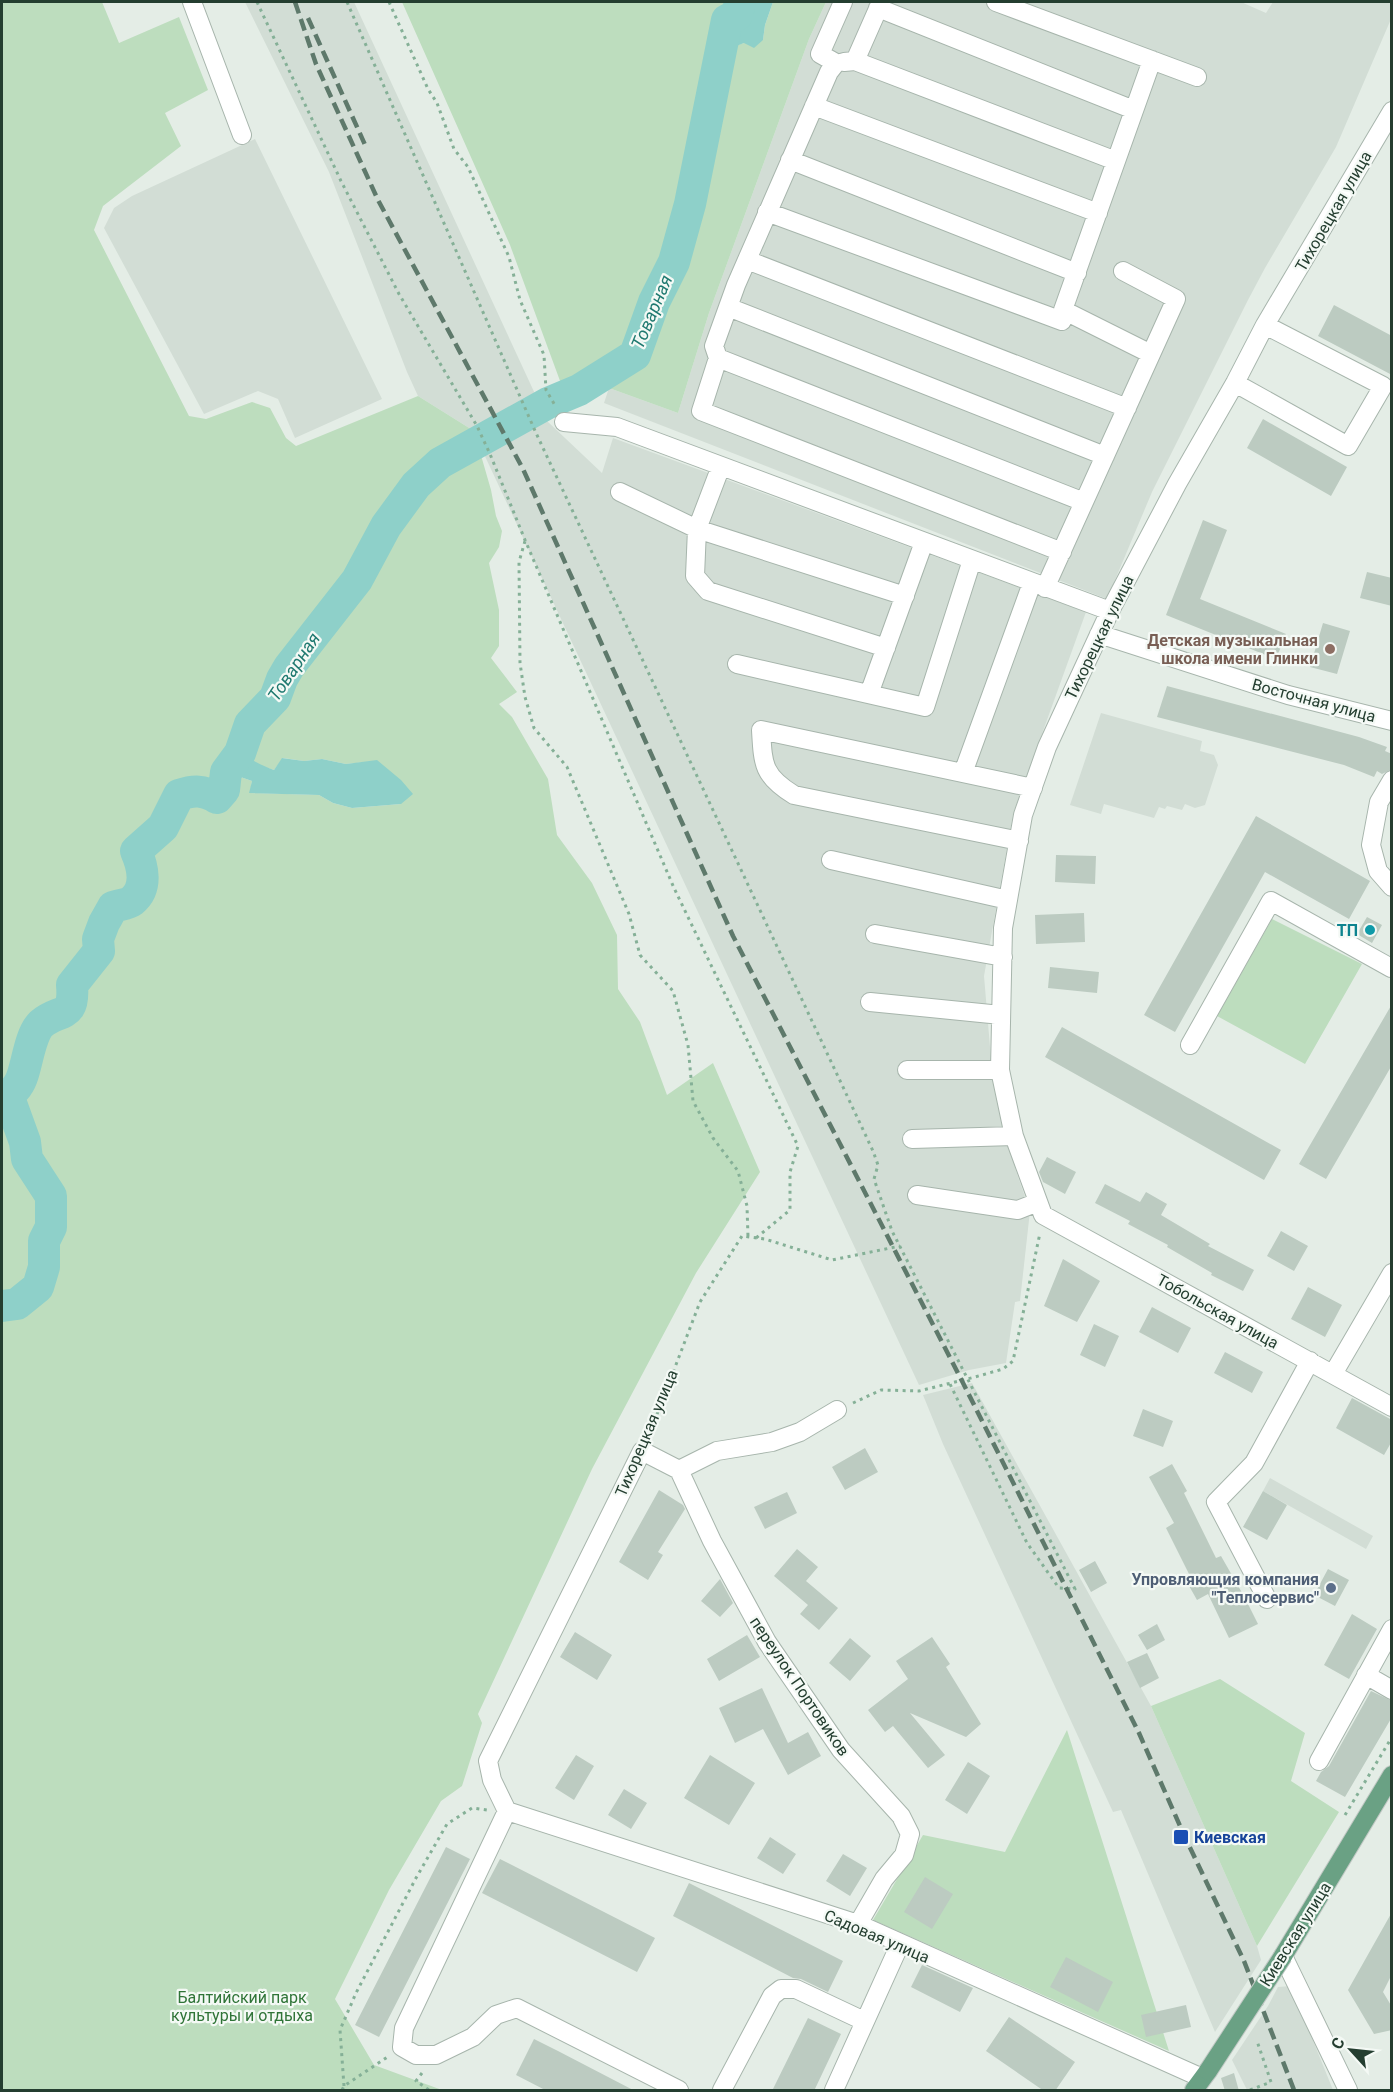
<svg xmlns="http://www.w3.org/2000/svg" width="1393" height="2092" font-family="Roboto,sans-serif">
<rect width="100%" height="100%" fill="#e4ede6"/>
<path fill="#d2ddd5" d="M245,2H354L536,396L474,431L418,396L407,372L329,172Z
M826,2H1241L1266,13L1273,2H1391V19L1336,147L1265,268L1248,300L1152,492L1107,599L604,403L609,388L678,413L709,313L809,39Z
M255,139L382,399L295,438L278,399L258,391L204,414L104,228L114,208L132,196Z
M547,421L602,473L613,438L1086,612L1013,814L984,976L993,1082L1016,1171L1030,1211L1020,1301L1015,1302L1006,1363L969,1370L919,1385L483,452Z
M1101,713L1202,741L1200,751L1214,755L1218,765L1205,805L1195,808L1185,804L1182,810L1167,806L1165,809L1159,807L1154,818L1104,804L1101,814L1070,805Z
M972,1383L1151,1706L1257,1946L1261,1960L1215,2032L1121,1810L1113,1812L943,1444L923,1395Z
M1270,1478L1373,1536L1366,1549L1263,1491Z
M1291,1986L1333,2090H1247L1232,2060L1268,2006L1278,1987Z"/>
<path fill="#bdddbe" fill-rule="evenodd" d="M2,2H102L119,43L179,17L208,90L165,113L181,146L103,206L94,230L189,416L206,419L252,402L270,408L286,438L296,446L418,396L474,431L491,490L496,516L502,531L499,547L489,563L499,610V646L491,658L517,692L499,704L512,717L548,779L557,835L592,883L617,935L618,989L640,1022L667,1095L713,1063L760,1172L696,1273L592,1469L478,1714L482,1723L462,1786L441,1801L389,1890L335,1999L374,2065L442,2090H2ZM240,753L258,765L274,770L283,758L304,761L322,759L346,764L377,761L401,804L352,808L333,803L319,795L250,793L252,781L226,772Z
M402,2H734L727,20L731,47L744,43L763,40L765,25L773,2H826L809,39L709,313L678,413L609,388L563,389L510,245Z
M1272,919L1362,964L1305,1064L1217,1016Z
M1220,1679L1305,1733L1291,1781L1339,1812L1257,1946L1151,1706Z
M1067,1730L1169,2051L873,1920L923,1835L1005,1852Z"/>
<path fill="#8ed0c9" d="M734,2H773L765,25L763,40L754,48L744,43L731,48L727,20Z
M226,746C242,754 257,764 274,770L282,758L304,761L322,759L346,764L377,760L401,780L413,794L401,804L352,808L333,803L319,795L249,793L252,781L226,772L221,761Z"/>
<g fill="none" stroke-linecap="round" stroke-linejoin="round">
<path stroke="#8ed0c9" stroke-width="32" d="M2,1306L17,1304L38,1287L44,1267V1241L51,1227V1196L27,1159L25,1142L8,1095C12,1092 16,1089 18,1085C27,1073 28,1037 41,1024C59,1008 75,1020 72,985L99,951L98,939L104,923L113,907C119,905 128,904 132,901C148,888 143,867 136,851L163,827L179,795C194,790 203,790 217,798L224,790L226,772L240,753L250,724L275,698L282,679L289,667L357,580L386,526L416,485L440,463L548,403L579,390L635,355L654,302L674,262L690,204L727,20L737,15L740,2"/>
</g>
<path fill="#bccbc1" d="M1334,305L1392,336V375L1318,336Z
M1263,419L1347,467L1331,496L1247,448Z
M1203,520L1227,530L1200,599L1286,634L1276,659L1166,615Z
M1367,572L1392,578V606L1360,598Z
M1323,623L1350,631L1337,674L1310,667Z
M1167,686L1359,737L1387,747L1385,751L1392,754V769L1382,774L1377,771L1374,777L1344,765L1157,717Z
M1256,816L1370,881L1349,919L1265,872L1175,1032L1144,1015Z
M1056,855L1096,856L1095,884L1055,882Z
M1084,913L1085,942L1036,944L1035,915Z
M1367,917L1382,925L1372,943L1357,934Z
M1050,967L1099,972L1097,993L1048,988Z
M1392,1004V1065L1326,1179L1299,1164Z
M1062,1027L1281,1150L1264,1180L1045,1057Z
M1047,1157L1076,1172L1065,1194L1043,1182L1039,1172Z
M1105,1184L1140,1202L1146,1192L1167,1204L1161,1215L1210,1244L1208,1246L1254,1270L1243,1291L1211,1275L1212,1273L1167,1247L1168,1245L1128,1224L1130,1221L1095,1203Z
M1281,1231L1308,1246L1294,1271L1267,1256Z
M1063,1259L1100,1281L1077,1322L1044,1306Z
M1308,1287L1342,1305L1325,1337L1291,1319Z
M1152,1307L1191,1328L1178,1353L1139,1332Z
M1094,1324L1119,1336L1105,1367L1080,1355Z
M1225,1352L1263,1372L1252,1393L1214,1373Z
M1352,1398L1392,1420V1441L1384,1455L1336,1428Z
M1143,1409L1173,1421L1163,1447L1133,1436Z
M865,1448L878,1472L845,1490L832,1467Z
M1172,1464L1187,1491L1184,1493L1216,1558L1221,1556L1245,1598L1258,1624L1229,1638L1208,1594L1197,1600L1184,1577L1189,1574L1166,1528L1174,1523L1149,1477Z
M659,1490L683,1505L685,1509L658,1552L663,1555L648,1580L619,1562Z
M1263,1491L1287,1505L1267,1540L1243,1527Z
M787,1492L797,1513L765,1529L754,1507Z
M797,1549L818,1567L806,1581L838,1608L819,1630L800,1614L808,1605L774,1576Z
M1095,1561L1107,1583L1091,1592L1079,1570Z
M1328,1569L1349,1580L1335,1606L1314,1595Z
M720,1579L733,1603L720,1617L701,1601Z
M1352,1614L1377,1629L1349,1679L1324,1665Z
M1157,1624L1165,1640L1147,1650L1138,1635Z
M575,1632L612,1655L597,1680L560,1657Z
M747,1635L760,1657L719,1681L707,1659Z
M932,1637L950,1664L946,1667L981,1724L966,1737L910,1713L945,1755L928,1768L893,1726L885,1732L868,1710L908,1679L896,1661Z
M850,1638L871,1656L850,1681L829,1663Z
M1147,1653L1159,1678L1140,1688L1127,1662Z
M762,1688L788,1743L808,1732L821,1756L788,1775L763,1729L735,1743L719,1708Z
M1371,1691L1392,1701V1717L1345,1797L1316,1781L1321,1772L1329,1766Z
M576,1755L594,1766L574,1800L555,1788Z
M710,1755L755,1783L729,1825L684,1798Z
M968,1762L990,1776L967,1814L945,1800Z
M624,1789L647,1803L631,1829L608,1815Z
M770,1837L796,1854L783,1874L757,1858Z
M446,1847L470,1859L379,2037L355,2025Z
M843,1854L867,1868L850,1896L826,1881Z
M500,1859L655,1938L637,1972L482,1893Z
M925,1877L953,1894L932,1929L904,1912Z
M689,1883L843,1961L828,1992L801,1979L793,1978L673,1916Z
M1392,1912V1974L1383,1992L1392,2007V2030L1374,2034L1348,1990Z
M1066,1957L1113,1982L1098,2012L1050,1987Z
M922,1965L973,1988L960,2012L911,1987Z
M1186,2005L1191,2027L1146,2037L1141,2015Z
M1009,2017L1075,2062L1055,2091H1044L986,2051Z
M808,2018L841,2034L814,2091H772Z
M534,2039L558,2051L635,2091H547L516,2075Z
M1234,2073L1239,2091H1225L1221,2078Z"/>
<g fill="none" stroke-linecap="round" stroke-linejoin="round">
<defs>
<path id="minor" d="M192,2L242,135
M843,2L820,54L836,63L829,72L736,285L714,346L718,358L701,411L1062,552
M996,2L1197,77
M878,8L1134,110
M855,61L1116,161
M844,62L855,61L881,2
M814,106L1098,213
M1392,111L1265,325L1235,383L1177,484L1110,611L1047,747L1023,815L1003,928L1000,1070L1014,1136L1043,1215L1392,1407
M790,160L1077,273
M767,212L1062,321L1063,310
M747,260L1127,408
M728,307L1105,456
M1151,354L1063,310L1152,60
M718,358L1084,502
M1235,383L1348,446L1383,386L1265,325
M564,422L617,427L1110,611
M721,466L697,529L905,596
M620,492L697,529L695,576L708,591L886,648
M1045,588L1176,299L1123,271
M1099,634L1288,695L1392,721
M737,664L925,707L972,560
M869,694L924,542
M963,773L1032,583
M1392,780L1379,802L1371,845L1378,871L1392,887
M1019,841L794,795C763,776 763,765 761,730L1033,788
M831,860L1008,900
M875,934L1003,957
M870,1002L1001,1015
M1190,1045L1271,901L1391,968
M907,1070H1000
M912,1139L1014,1136
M917,1195L1018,1210L1038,1202
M1333,1374L1392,1273
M679,1470L717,1451L772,1442L800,1432L837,1410
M1267,1599L1216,1502L1254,1463L1310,1361
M1366,1675L1392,1690
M1319,1761L1392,1629
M507,1811L492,1780L488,1761L642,1451L679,1470L712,1541L767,1642L841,1750L901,1816L910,1834L904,1855L884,1879L858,1924
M507,1811L858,1924L1202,2078
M507,1811L404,2028L402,2047L416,2055H436L473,2037L496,2015L517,2008L679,2090
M1283,1956L1348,2090
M722,2090L772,1996L781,1989H796L864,2021
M834,2090L900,1944"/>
<path id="major" d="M1283,1956L1392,1775
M1194,2090L1208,2071"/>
</defs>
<use href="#minor" stroke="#a7b5ac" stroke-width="20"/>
<use href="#major" stroke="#c2c9c5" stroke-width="20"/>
<path stroke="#85b097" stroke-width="3" stroke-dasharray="3 4.5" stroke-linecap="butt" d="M257,2L341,181L399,294L477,426L490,454L525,540L674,888L798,1146L790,1172V1210L756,1238
M347,2L536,433L873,1151L878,1165L874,1179L892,1231L1075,1589L1059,1588L1027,1543L949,1382
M389,2L428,89L437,103L454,149L468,167L509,257L520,300L544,355L546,390L556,407
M525,541L519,562L520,663L525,697L534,728L567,767L629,914L640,955L673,991L688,1045L693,1101L713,1138L738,1171L747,1206L748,1237
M853,1403L881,1390L919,1391L975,1377L1003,1369L1013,1361L1040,1233
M649,1435L700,1302L742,1236L765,1239L832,1260L900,1246
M1345,1815L1392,1737
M422,2073L416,2081L429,2090
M344,2086L340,2030L356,1993L416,1878L447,1824L472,1808L487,1810
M342,2090L344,2086L389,2056
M1250,2090L1271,2082L1257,2041"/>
<use href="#minor" stroke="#fff" stroke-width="18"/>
<use href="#major" stroke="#6aa184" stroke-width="18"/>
<path stroke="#5e796b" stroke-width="4.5" stroke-dasharray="12 6" stroke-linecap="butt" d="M295,2L316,64L378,200L523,469L733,936L961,1379L1139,1733L1184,1835L1244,1961L1294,2090
M308,18L366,147"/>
<defs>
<path id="major-bridge" d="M1208,2071L1283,1956"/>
</defs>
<use href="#major-bridge" stroke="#c2c9c5" stroke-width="20" stroke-linecap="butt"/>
<use href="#major-bridge" stroke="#6aa184" stroke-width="18"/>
</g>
<circle fill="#8d6e63" stroke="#f4f9f5" stroke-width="2" cx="1330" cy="649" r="6"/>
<circle fill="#0f9aa8" stroke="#f4f9f5" stroke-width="2" cx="1370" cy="930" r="6"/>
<circle fill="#5c6f8a" stroke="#f4f9f5" stroke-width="2" cx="1331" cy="1588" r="6"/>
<rect fill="#1a4fb4" stroke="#f4f9f5" stroke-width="2" x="1173" y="1829" width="16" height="16" rx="3"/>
<g text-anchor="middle" stroke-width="4.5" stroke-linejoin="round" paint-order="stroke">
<g font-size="16" fill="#243e30" stroke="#f4f9f5">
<text transform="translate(1333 211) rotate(-60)" y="6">Тихорецкая улица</text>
<text transform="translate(1099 637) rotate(-64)" y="6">Тихорецкая улица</text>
<text transform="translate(1314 700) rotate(15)" y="6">Восточная улица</text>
<text transform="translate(1218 1311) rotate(29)" y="6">Тобольская улица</text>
<text transform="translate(646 1433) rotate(-67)" y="6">Тихорецкая улица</text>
<text transform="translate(800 1686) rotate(56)" y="6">переулок Портовиков</text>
<text transform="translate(1295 1934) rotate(-58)" y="6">Киевская улица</text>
<text transform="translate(877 1936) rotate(23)" y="6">Садовая улица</text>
</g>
<g font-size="16" font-weight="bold" fill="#785e54" stroke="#f4f9f5" text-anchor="end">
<text x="1318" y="646">Детская музыкальная<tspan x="1318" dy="18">школа имени Глинки</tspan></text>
</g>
<g font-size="16" font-weight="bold" fill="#0d838f" stroke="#f4f9f5" text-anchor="end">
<text x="1358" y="936">ТП</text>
</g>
<g font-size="16" font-weight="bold" fill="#4e5e75" stroke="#f4f9f5" text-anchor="end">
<text x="1319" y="1585">Упровляющия компания<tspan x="1319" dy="18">"Теплосервис"</tspan></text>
</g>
<g font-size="16" font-weight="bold" fill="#164399" stroke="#f4f9f5" text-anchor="start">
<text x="1194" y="1843">Киевская</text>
</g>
<g font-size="16" fill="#2f7437" stroke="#f4f9f5">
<text x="242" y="2003">Балтийский парк<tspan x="242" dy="18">культуры и отдыха</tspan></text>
</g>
<g font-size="18" font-style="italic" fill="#1f7970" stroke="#f4f9f5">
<text transform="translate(652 312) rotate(-67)" y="6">Товарная</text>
<text transform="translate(294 667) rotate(-56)" y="6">Товарная</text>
</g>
</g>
<rect width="1393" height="2092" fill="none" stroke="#243e30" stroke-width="6"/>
<g transform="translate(1351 2050) rotate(297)" stroke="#f4f9f5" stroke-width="4.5" paint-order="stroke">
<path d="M0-4.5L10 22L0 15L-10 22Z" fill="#243e30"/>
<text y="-9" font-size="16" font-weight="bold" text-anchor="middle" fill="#243e30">С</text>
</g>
</svg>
